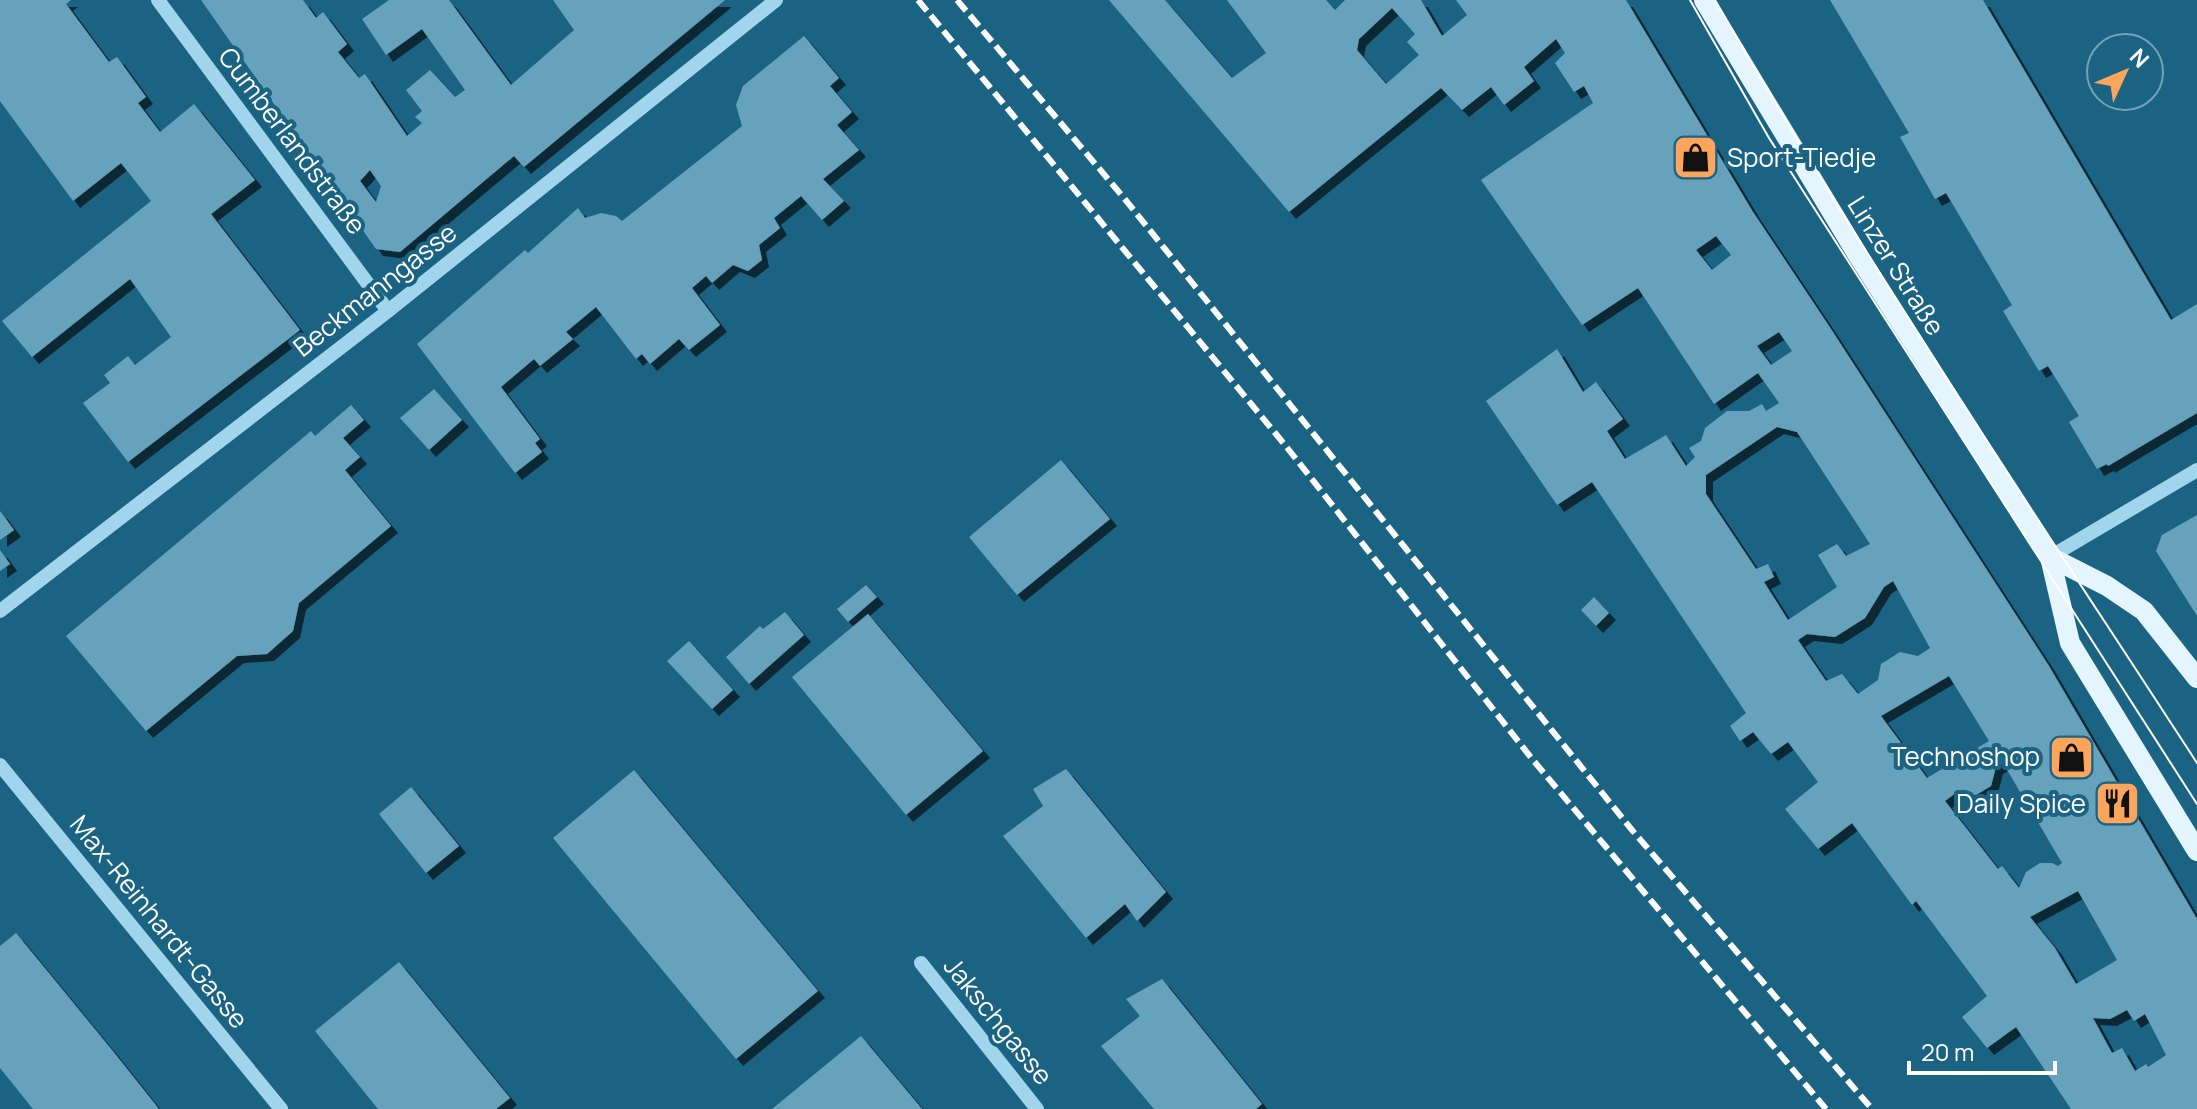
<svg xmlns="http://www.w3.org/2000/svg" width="2197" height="1109" font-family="Manrope,sans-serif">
<defs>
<filter id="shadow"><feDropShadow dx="7" dy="7" stdDeviation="0" flood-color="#0009"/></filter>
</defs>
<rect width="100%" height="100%" fill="#1b6383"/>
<path fill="#66a2bb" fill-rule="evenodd" filter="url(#shadow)" d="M0,0H71L66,4L109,62L117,57L146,97L138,103L160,132L194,104L255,180L211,214L300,330L128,462L83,403L110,383L104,375L128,356L135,365L171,337L130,279L32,357L2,321L151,201L121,163L73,201L0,101Z
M201,0H303L316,18L323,12L347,44L338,52L359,78L365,74L407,136L422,123L415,117L422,111L406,90L430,70L455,97L465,90L422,29L386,55L362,19L389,0H449L511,85L574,30L553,0H725L524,167L514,156L400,252L376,249ZM370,170L381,186L376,202L360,181Z
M1109,0H1165L1232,78L1266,53L1227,0H1326L1335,10L1345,0H1421L1442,36L1467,15L1456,0H1626L1753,212L1831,329L2049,666L2197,919V1109H2071L2016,1027L1987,1048L1962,1017L1987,996L1916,901L1912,905L1852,823L1818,849L1785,809L1818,782L1788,742L1771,754L1753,732L1740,741L1730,726L1746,713L1592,482L1557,505L1486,401L1557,349L1583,392L1596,382L1623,419L1607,431L1625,459L1666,435L1686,466L1695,457L1689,448L1701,441L1705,428L1727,411H1749L1762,404L1766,411L1779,403L1758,373L1714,404L1638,288L1582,325L1481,180L1593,103L1584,86L1574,92L1555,63L1565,53L1556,39L1524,67L1534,81L1504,105L1491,87L1462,110L1441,88L1289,212ZM1392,8L1415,34L1407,42L1419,55L1386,84L1357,50L1359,39ZM1716,236L1731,255L1712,270L1696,250ZM1779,332L1792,351L1771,365L1757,346ZM1777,427L1797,432L1870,544L1846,556L1837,544L1818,555L1837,587L1788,620L1764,582L1774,577L1768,564L1756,569L1706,494V475ZM1893,581L1930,648L1918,656L1900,652L1881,664L1878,680L1858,694L1842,674L1826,681L1798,640L1807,634L1835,637L1865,618L1884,587ZM1949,676L1989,741L1927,778L1881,716ZM2003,763L2062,863L2058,866L2052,863H2040L2026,872L2019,888L2002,866L1998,869L1945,801L1957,792L1976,795L1991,786L1996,767ZM2078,891L2117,960L2076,984L2055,948L2030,917ZM2127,1010L2134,1021L2145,1014L2166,1055L2148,1067L2146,1064L2135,1071L2122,1048L2112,1053L2093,1018L2110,1019Z
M1830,0H1983L2171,320L2197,304V413L2108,466L2107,464L2097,469L2069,422L2079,416L2048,366L2039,371L2003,311L2012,305L1946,193L1935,199L1900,137L1909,133Z
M804,36L839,78L830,86L852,112L837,125L859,150L823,179L844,201L822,220L801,196L774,218L780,228L759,245L762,260L748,271L733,265L712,283L706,276L692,288L720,325L689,350L679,339L650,364L642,354L636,359L596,307L566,332L573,339L540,366L534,359L501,387L540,439L535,443L542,452L515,473L417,344L525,250L528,253L578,208L585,218L601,213L616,216L622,221L742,126L736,105L743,86Z
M434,389L462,420L429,450L400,418Z
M351,405L364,420L343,438L360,457L345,470L391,526L299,603L293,631L267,654L237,656L146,731L66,636L311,431L315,436Z
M1061,460L1110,519L1017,595L969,537Z
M0,511L14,530L0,540Z
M2197,515V616L2156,551L2162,535Z
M0,550L10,564L0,571Z
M866,585L877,597L848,622L837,609Z
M1594,597L1609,613L1596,626L1581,610Z
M785,612L804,635L749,684L726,657L760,626L763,629Z
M868,614L983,751L906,815L792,677Z
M689,641L733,690L712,709L667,661Z
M1066,769L1166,892L1137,921L1125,904L1086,938L1003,836L1043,806L1033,789Z
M634,770L818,991L736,1059L553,838Z
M411,787L459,846L426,873L379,814Z
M16,933L112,1050L159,1109H33L0,1068V946Z
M399,962L510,1098L496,1109H378L315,1031Z
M1162,979L1262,1104L1256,1109H1154L1101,1046L1140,1016L1126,999Z
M861,1036L922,1109H772Z"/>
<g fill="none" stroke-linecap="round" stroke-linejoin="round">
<path stroke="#a0d5eb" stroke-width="14" d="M158,0L388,311
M2050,557L2197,470
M0,611L388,311L776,0
M0,765L281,1109
M921,963L1037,1109"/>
<path stroke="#e5f5fe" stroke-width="20" d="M1704,0L1859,257L2050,557L2070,643L2197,851
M2050,557L2107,586L2144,611L2197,678"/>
<path stroke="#fff" stroke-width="2" d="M1690,0L1769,138L2197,804
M1715,0C1865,261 2033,511 2197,763"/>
<path stroke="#fff" stroke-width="6" stroke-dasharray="14 6" stroke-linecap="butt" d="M918,0L1285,445L1533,760L1826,1109
M957,0L1124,198L1632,830L1872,1109"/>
</g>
<defs>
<symbol id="shop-square" viewBox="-11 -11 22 22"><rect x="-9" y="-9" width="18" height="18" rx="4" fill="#fca55d" stroke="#1b6383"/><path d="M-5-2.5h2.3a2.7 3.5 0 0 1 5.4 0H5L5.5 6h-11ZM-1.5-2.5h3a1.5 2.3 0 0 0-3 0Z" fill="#111"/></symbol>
<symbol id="restaurant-square" viewBox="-11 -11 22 22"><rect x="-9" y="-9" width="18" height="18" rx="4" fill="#fca55d" stroke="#1b6383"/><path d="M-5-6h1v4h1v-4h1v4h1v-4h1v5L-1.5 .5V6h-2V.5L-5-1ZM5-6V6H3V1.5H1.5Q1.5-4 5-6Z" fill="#111"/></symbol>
</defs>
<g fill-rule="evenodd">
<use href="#shop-square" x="1670" y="132" width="51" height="51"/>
<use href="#shop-square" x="2046" y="732" width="51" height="51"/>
<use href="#restaurant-square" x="2092" y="778" width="51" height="51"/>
</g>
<g text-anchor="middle" stroke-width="8" stroke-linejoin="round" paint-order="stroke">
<g font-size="26" fill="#fff" stroke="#1b6383">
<text transform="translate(292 141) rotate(53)" y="9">Cumberlandstraße</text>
<text transform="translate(1896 266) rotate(58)" y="9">Linzer Straße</text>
<text transform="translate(375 290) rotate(-38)" y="9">Beckmanngasse</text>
<text transform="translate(159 922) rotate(51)" y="9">Max-Reinhardt-Gasse</text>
<text transform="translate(998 1021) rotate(51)" y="9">Jakschgasse</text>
</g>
<g font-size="26" fill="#fff" stroke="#1b6383" text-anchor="end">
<text x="1727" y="167" text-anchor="start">Sport-Tiedje</text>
<text x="2040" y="766">Technoshop</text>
<text x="2086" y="813">Daily Spice</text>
</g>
</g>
<g transform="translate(2125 72) rotate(46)"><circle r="38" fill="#1b6383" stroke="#76a1b5" stroke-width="2"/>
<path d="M0-6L14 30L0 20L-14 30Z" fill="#fca55d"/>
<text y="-12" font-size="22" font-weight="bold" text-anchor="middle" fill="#ffffff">N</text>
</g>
<path d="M1909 1061v12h146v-12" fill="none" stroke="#ffffff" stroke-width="4"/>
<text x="1921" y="1061" font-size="24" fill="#ffffff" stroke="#1b6383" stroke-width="6" paint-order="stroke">20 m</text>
</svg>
